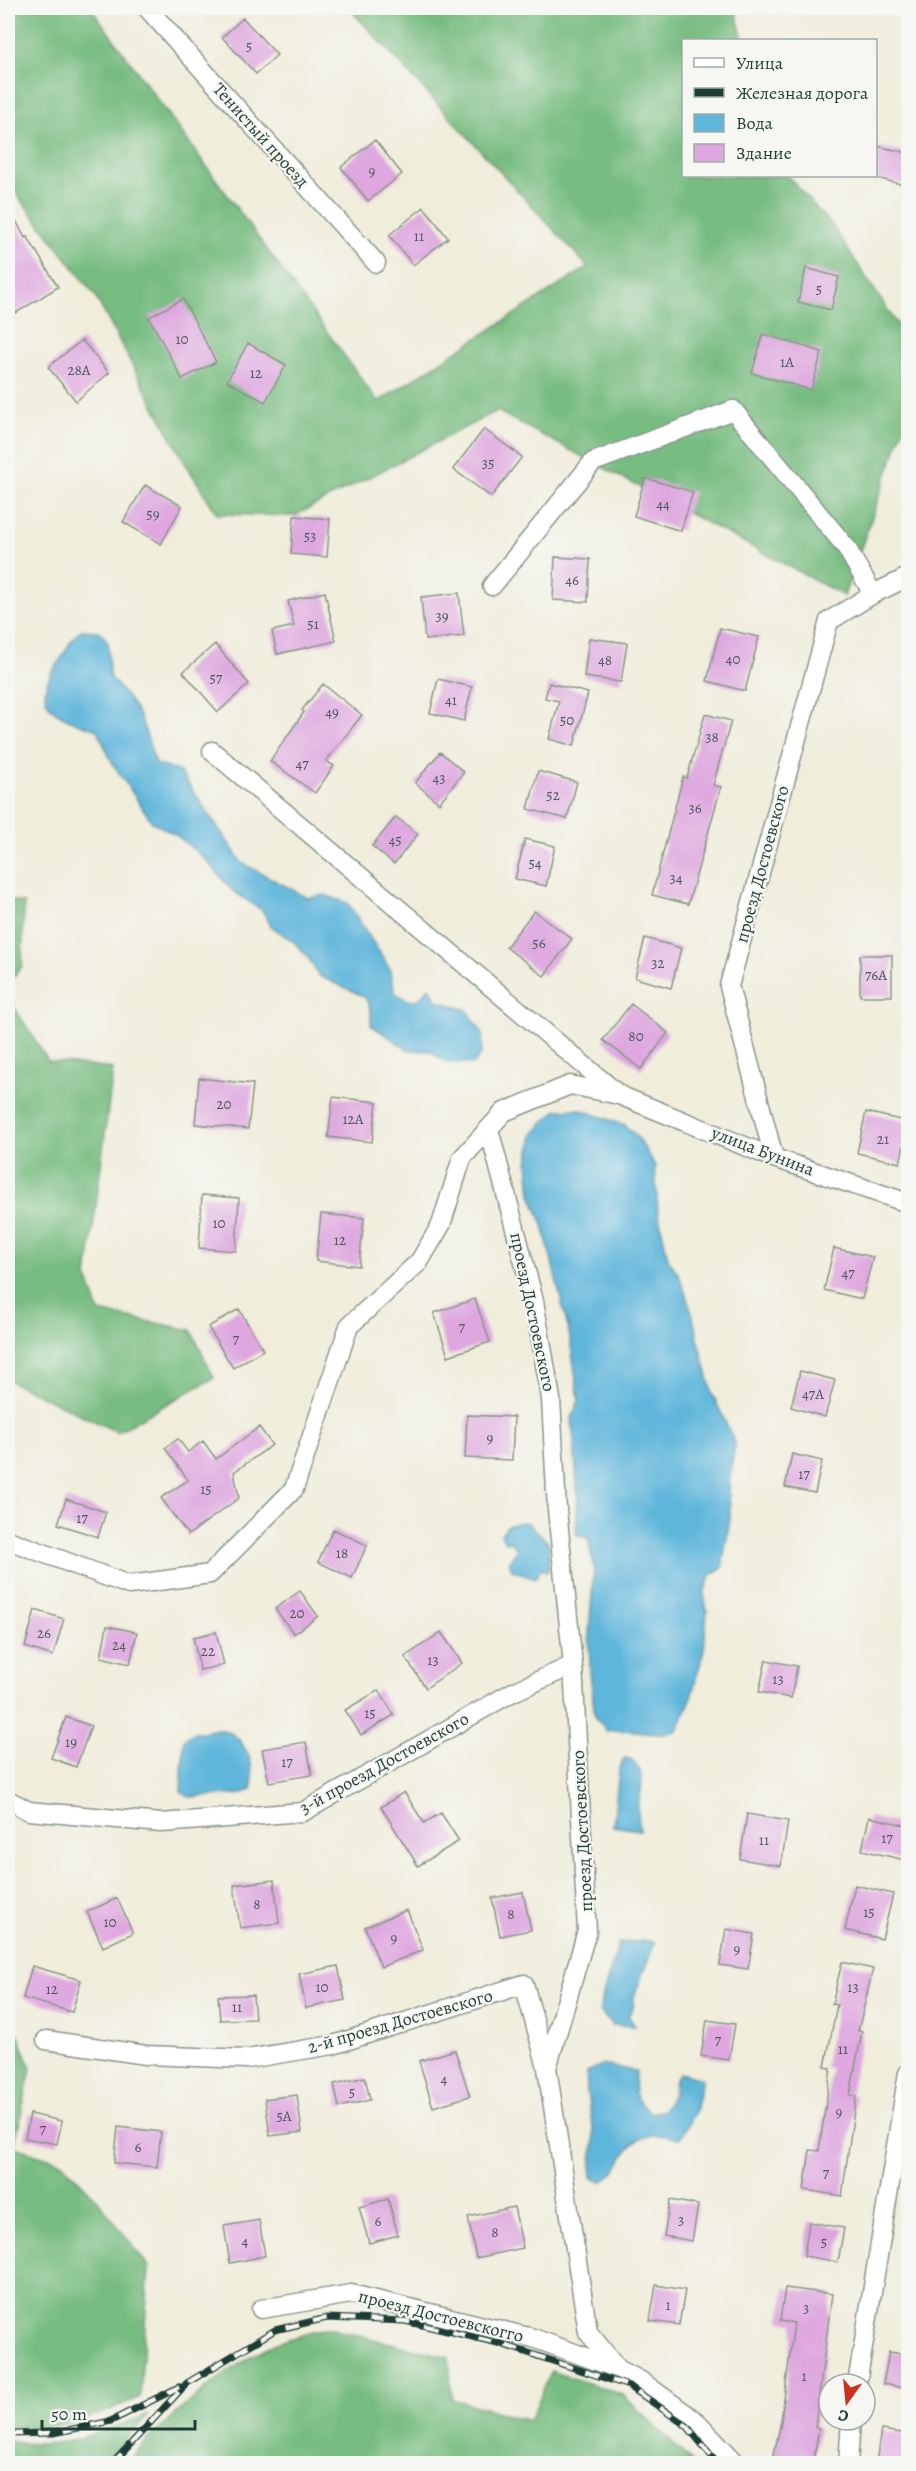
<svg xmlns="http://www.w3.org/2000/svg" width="916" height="2471" font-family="Alegreya,serif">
<rect width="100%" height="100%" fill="#f6f6f2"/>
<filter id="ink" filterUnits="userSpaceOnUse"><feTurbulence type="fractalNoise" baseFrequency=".0167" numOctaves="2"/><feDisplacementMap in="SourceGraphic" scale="12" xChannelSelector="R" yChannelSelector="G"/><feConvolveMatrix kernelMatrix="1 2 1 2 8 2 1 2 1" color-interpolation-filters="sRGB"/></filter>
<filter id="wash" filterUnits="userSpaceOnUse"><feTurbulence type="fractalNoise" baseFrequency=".008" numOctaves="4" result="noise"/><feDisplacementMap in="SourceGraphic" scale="24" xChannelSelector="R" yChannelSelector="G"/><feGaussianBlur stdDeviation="1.35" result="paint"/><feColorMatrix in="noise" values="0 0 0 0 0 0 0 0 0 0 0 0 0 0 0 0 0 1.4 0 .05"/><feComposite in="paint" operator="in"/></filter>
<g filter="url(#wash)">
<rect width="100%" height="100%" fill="#f0eddb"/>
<path fill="#77bc80" stroke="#4b7c5a" stroke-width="1.5" d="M8,8H91L378,402L588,267L349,8H735L743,40H684V176H788L833,227L908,341V415L844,596L497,411L294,516L217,514L184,461L94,294L8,183Z
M8,900L24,903L22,966L8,984Z
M8,997L48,1061L113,1069L87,1277L99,1312L191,1330L214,1378L117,1432L8,1380Z
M8,2032L18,2034L31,2068L14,2147L61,2162L95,2197L149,2267L140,2397C99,2416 55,2433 8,2426Z
M327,2328L449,2357L452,2399L530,2421L551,2371L623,2395L693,2463H129C150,2430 233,2364 270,2346C287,2338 308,2334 327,2328Z
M149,2414L104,2463H8V2441C56,2452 104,2431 149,2414Z"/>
<path fill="#5eb6db" stroke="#3e7a88" stroke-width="1.5" d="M81,630L99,631L108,642L109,676C122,691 135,705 142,723C148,736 150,750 156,764L180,772L242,863L308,898L325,895L348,903L390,969L395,993L410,1001L419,999L429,987L438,1001L467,1010L483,1034L481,1054L474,1064L446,1062L430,1051L409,1050L371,1025V1010L365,997L319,976L308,957L294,942L271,926L263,911L233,891L206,860L176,835L152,822L113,764L97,730C55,715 26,706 60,660C68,649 70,638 81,630Z
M579,1109L625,1125L639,1139L655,1166L658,1212L668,1259L679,1275L690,1307L712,1393L735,1443L729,1483L730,1519L722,1568L710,1575L704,1594L707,1611L704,1650L690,1701L677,1731C653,1737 630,1727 607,1731L595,1717L590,1671L589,1633L594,1569L588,1538L576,1535L578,1496L572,1418L579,1400L569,1332L543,1225L531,1194L528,1163L533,1134L545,1121L557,1110Z
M521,1522L528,1523L549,1543L548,1572L541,1569L535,1578L512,1570L509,1561L517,1549L512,1543L504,1541L501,1534L507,1526Z
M218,1729C246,1733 255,1765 252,1789L242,1794L189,1797L181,1791L184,1740L191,1734Z
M624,1758L631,1759C646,1774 642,1787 638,1805C637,1813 639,1822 640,1830L613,1826L619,1770Z
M644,1941L655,1942L634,1996L633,2008L628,2016L635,2026L612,2025L600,2011L601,2001L619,1943Z
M602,2065L636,2071C632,2089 634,2101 650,2113L663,2111L674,2092L675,2078L680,2073L702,2079L695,2112L680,2138C671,2137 659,2134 651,2135C617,2144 625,2173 600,2182L592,2177C590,2162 595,2148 594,2134C591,2112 585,2094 587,2072Z"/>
<g id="blocks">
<path fill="#dea7df" d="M243,18L277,55L256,74L222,37Z
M375,140L402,174L368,201L341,167Z
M876,146L909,153V186L876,178Z
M8,205L25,238L27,236L58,287L16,313L8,300Z
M424,207L448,238L413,265L389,235Z
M806,268L839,277L831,310L798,302Z
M183,299L216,362L182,379L149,317Z
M763,334L822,352L811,390L752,373Z
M82,340L109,373L76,401L48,367Z
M248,343L286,365L265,402L227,381Z
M484,429L522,457L491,497L453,469Z
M645,478L693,492L681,531L634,516Z
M145,485L182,506L161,544L123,522Z
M294,516L330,519L327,557L291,554Z
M555,557L590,559L588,602L553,600Z
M325,592L336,641L277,654L272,631L294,626L288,601Z
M459,593L464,636L425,640L421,597Z
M720,628L759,637L745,691L707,681Z
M589,638L627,643L621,682L584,677Z
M215,644L249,684L218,712L183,672Z
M438,679L472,687L464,721L430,713Z
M549,683L588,693L574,746L549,739L559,701L545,698Z
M323,684L362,715L326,761L334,766L315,793L270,761L304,712L302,710Z
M705,714L731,721L713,785L721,787L688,904L652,895L683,777L687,778Z
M440,752L464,772L439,803L415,783Z
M538,771L577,782L567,819L528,809Z
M396,817L418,834L394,864L372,846Z
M525,839L555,846L546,886L515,879Z
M534,911L572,939L544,976L506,947Z
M645,938L681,948L671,988L635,978Z
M860,955H892V996H860Z
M631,1004L668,1033L641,1069L603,1040Z
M199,1078L253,1084L248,1129L195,1124Z
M333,1097L377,1102L372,1142L328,1137Z
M866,1112L909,1122L900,1163L857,1153Z
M202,1195L239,1198L236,1251L199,1248Z
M321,1214L364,1218L359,1266L316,1261Z
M834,1248L873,1257L862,1299L824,1290Z
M475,1299L490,1342L448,1356L434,1313Z
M239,1309L263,1350L233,1368L208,1327Z
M800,1371L835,1380L825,1417L791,1407Z
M467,1415L514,1417L512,1460L465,1458Z
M259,1427L272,1445L234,1472L239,1498L188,1535L161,1498L188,1480L165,1448L178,1439L188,1452L203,1441L216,1459Z
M792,1454L822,1461L815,1493L785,1487Z
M66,1499L106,1512L98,1537L58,1524Z
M333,1529L367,1545L352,1578L318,1562Z
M300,1591L318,1616L294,1634L275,1609Z
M35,1610L64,1619L53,1656L25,1647Z
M107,1626L137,1632L130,1664L101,1657Z
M216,1632L224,1665L200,1670L193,1637Z
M441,1632L462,1663L426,1688L405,1657Z
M766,1660L797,1666L791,1698L759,1692Z
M379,1690L394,1715L361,1735L345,1710Z
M66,1717L91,1726L76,1767L51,1758Z
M306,1742L312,1775L269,1782L262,1749Z
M404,1792L424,1823L441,1813L459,1841L418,1866L381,1807Z
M747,1814L788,1821L781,1866L740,1859Z
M869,1817L909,1826V1861L862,1850Z
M274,1880L279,1923L240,1928L234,1885Z
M855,1885L893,1894L882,1939L845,1930Z
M523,1892L531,1930L500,1936L492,1898Z
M117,1898L133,1933L103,1947L87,1912Z
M407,1910L423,1950L381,1967L365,1927Z
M726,1929L754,1934L748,1969L720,1965Z
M842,1962L873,1969L858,2031H862L850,2095L856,2096L842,2196L804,2190L810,2150L819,2151L831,2068L825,2067L837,2005L832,2004Z
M32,1966L81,1980L72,2012L23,1998Z
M338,1966L345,2000L306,2008L299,1974Z
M253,1995L255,2019L220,2020L218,1996Z
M707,2020L735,2024L729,2060L701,2056Z
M455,2050L470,2096L433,2107L419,2061Z
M365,2077L370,2100L339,2107L334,2084Z
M297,2095L302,2132L270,2136L265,2099Z
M30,2114L62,2121L57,2144L25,2138Z
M118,2127L161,2132L157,2167L114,2163Z
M388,2199L398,2235L369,2243L359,2207Z
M670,2200L698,2205L692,2241L664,2236Z
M514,2207L523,2248L476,2258L468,2217Z
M259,2220L265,2256L230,2263L224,2226Z
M809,2222L844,2228L838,2262L804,2256Z
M656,2285L685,2290L679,2325L650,2321Z
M785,2288L832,2294L815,2427L819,2428L813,2463H772L781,2422L794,2323L780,2321Z
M889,2352L909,2355V2389L883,2384Z
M881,2430L909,2434V2463H876Z"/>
</g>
</g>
<g filter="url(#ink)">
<use href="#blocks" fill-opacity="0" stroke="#889588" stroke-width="1.5"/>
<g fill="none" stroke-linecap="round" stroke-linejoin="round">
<defs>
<path id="street" d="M147,8L376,263
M492,586L593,462L733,410L846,547L873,594
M212,751L618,1094
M489,1129L534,1301L551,1399L557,1510L573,1665L587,1931L547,2068L588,2332L618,2369L641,2381L697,2422L737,2464
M774,1158L729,986L829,621L873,594L908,577
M8,1540L129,1585L210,1574L294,1489L349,1326L419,1262L441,1225L462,1158L504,1112L570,1085L619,1095L774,1158L908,1203
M8,1800L29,1811L161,1823L303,1812L511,1693L573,1665
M46,2040L146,2055L247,2059L333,2045L524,1984L547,2067
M261,2309L351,2294L533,2338L616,2368
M857,2384L908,2073
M848,2464L851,2420"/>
</defs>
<use href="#street" stroke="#889588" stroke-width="21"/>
<use href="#street" stroke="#fff" stroke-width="18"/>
<defs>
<path id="rail" d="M8,2434L54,2433L111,2421L179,2387
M112,2464L187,2383L275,2330L327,2318L405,2321L498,2343L629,2386L687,2426L718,2464"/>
</defs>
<use href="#rail" stroke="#1f3d34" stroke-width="7"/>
<use href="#rail" stroke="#f6f6f2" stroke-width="4.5" stroke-dasharray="14" stroke-linecap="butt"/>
</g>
</g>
<g text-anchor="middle" stroke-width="4.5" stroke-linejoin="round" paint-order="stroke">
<g font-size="15" fill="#4f585f">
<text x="249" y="51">5</text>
<text x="372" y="176">9</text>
<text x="419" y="241">11</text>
<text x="819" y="294">5</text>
<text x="182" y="344">10</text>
<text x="787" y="367">1А</text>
<text x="79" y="375">28А</text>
<text x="256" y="378">12</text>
<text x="488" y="468">35</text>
<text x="663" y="509">44</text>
<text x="153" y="519">59</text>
<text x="310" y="541">53</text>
<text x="572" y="585">46</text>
<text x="442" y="621">39</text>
<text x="313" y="629">51</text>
<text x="733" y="664">40</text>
<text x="605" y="665">48</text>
<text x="216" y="683">57</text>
<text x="451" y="705">41</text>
<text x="332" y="717">49</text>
<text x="567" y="725">50</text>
<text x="712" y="742">38</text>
<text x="302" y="769">47</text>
<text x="439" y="783">43</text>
<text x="553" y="800">52</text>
<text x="695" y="813">36</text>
<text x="395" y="845">45</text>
<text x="535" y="868">54</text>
<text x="676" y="883">34</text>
<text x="539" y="948">56</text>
<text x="658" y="968">32</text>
<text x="876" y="980">76А</text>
<text x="636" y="1041">80</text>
<text x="224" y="1109">20</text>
<text x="353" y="1124">12А</text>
<text x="883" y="1144">21</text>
<text x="219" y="1228">10</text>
<text x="340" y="1245">12</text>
<text x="848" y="1278">47</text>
<text x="462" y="1332">7</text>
<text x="236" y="1344">7</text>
<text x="813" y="1399">47А</text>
<text x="490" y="1443">9</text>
<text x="804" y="1479">17</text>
<text x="206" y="1494">15</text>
<text x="82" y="1523">17</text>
<text x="342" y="1558">18</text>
<text x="297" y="1618">20</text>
<text x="44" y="1638">26</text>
<text x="119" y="1650">24</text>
<text x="208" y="1656">22</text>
<text x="433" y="1665">13</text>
<text x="778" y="1684">13</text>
<text x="370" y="1718">15</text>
<text x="71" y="1747">19</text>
<text x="287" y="1767">17</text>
<text x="887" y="1843">17</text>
<text x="764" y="1845">11</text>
<text x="257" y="1909">8</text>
<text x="869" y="1917">15</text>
<text x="511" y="1919">8</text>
<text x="110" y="1927">10</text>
<text x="394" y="1943">9</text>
<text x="737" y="1954">9</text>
<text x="322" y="1992">10</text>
<text x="853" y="1992">13</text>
<text x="52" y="1994">12</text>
<text x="237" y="2012">11</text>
<text x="718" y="2045">7</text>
<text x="843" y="2054">11</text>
<text x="444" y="2084">4</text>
<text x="352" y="2097">5</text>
<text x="839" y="2117">9</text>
<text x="284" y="2121">5А</text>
<text x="43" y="2134">7</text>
<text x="138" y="2152">6</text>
<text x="826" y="2178">7</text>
<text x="681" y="2225">3</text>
<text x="378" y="2226">6</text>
<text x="495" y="2237">8</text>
<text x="245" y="2246">4</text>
<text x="824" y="2247">5</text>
<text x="668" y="2310">1</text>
<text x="806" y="2313">3</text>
<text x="804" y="2381">1</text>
</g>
<g font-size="18" fill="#1f3d34" stroke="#f6f6f2">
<text transform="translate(261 135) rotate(48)" y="6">Тенистый проезд</text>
<text transform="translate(762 864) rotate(-75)" y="6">проезд Достоевского</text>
<text transform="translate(763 1151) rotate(21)" y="6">улица Бунина</text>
<text transform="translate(533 1312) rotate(78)" y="6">проезд Достоевского</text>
<text transform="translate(384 1763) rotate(-29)" y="6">3-й проезд Достоевского</text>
<text transform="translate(582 1831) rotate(-93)" y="6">проезд Достоевского</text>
<text transform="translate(400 2021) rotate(-16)" y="6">2-й проезд Достоевского</text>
<text transform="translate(441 2316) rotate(14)" y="6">проезд Достоевскогго</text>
</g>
</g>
<rect width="916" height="2471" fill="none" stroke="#f6f6f2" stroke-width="30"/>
<rect x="682" y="39" width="195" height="138" fill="#f6f6f2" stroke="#a0aca6" stroke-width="1.5"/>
<rect x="694" y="58" width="30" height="9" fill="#ffffff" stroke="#a0aca6" stroke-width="1.5"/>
<text x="736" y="69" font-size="18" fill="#1f3d34">Улица</text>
<rect x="694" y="88" width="30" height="9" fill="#1f3d34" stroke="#a0aca6" stroke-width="1.5"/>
<text x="736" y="99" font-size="18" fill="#1f3d34">Железная дорога</text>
<rect x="694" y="114" width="30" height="18" fill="#5eb6db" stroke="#a0aca6" stroke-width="1.5"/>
<text x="736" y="129" font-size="18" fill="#1f3d34">Вода</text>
<rect x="694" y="144" width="30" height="18" fill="#dea7df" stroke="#a0aca6" stroke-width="1.5"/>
<text x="736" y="159" font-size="18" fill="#1f3d34">Здание</text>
<g transform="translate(847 2402) rotate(195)"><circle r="28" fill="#f6f6f2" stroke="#a0aca6" stroke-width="1.5"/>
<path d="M0-4.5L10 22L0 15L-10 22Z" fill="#c8321e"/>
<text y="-9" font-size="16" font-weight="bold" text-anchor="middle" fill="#1f3d34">С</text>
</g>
<path d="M42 2420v9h153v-9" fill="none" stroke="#1f3d34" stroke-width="3"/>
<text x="51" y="2420" font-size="18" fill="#1f3d34" stroke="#f6f6f2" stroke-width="4.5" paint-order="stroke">50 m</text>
</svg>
